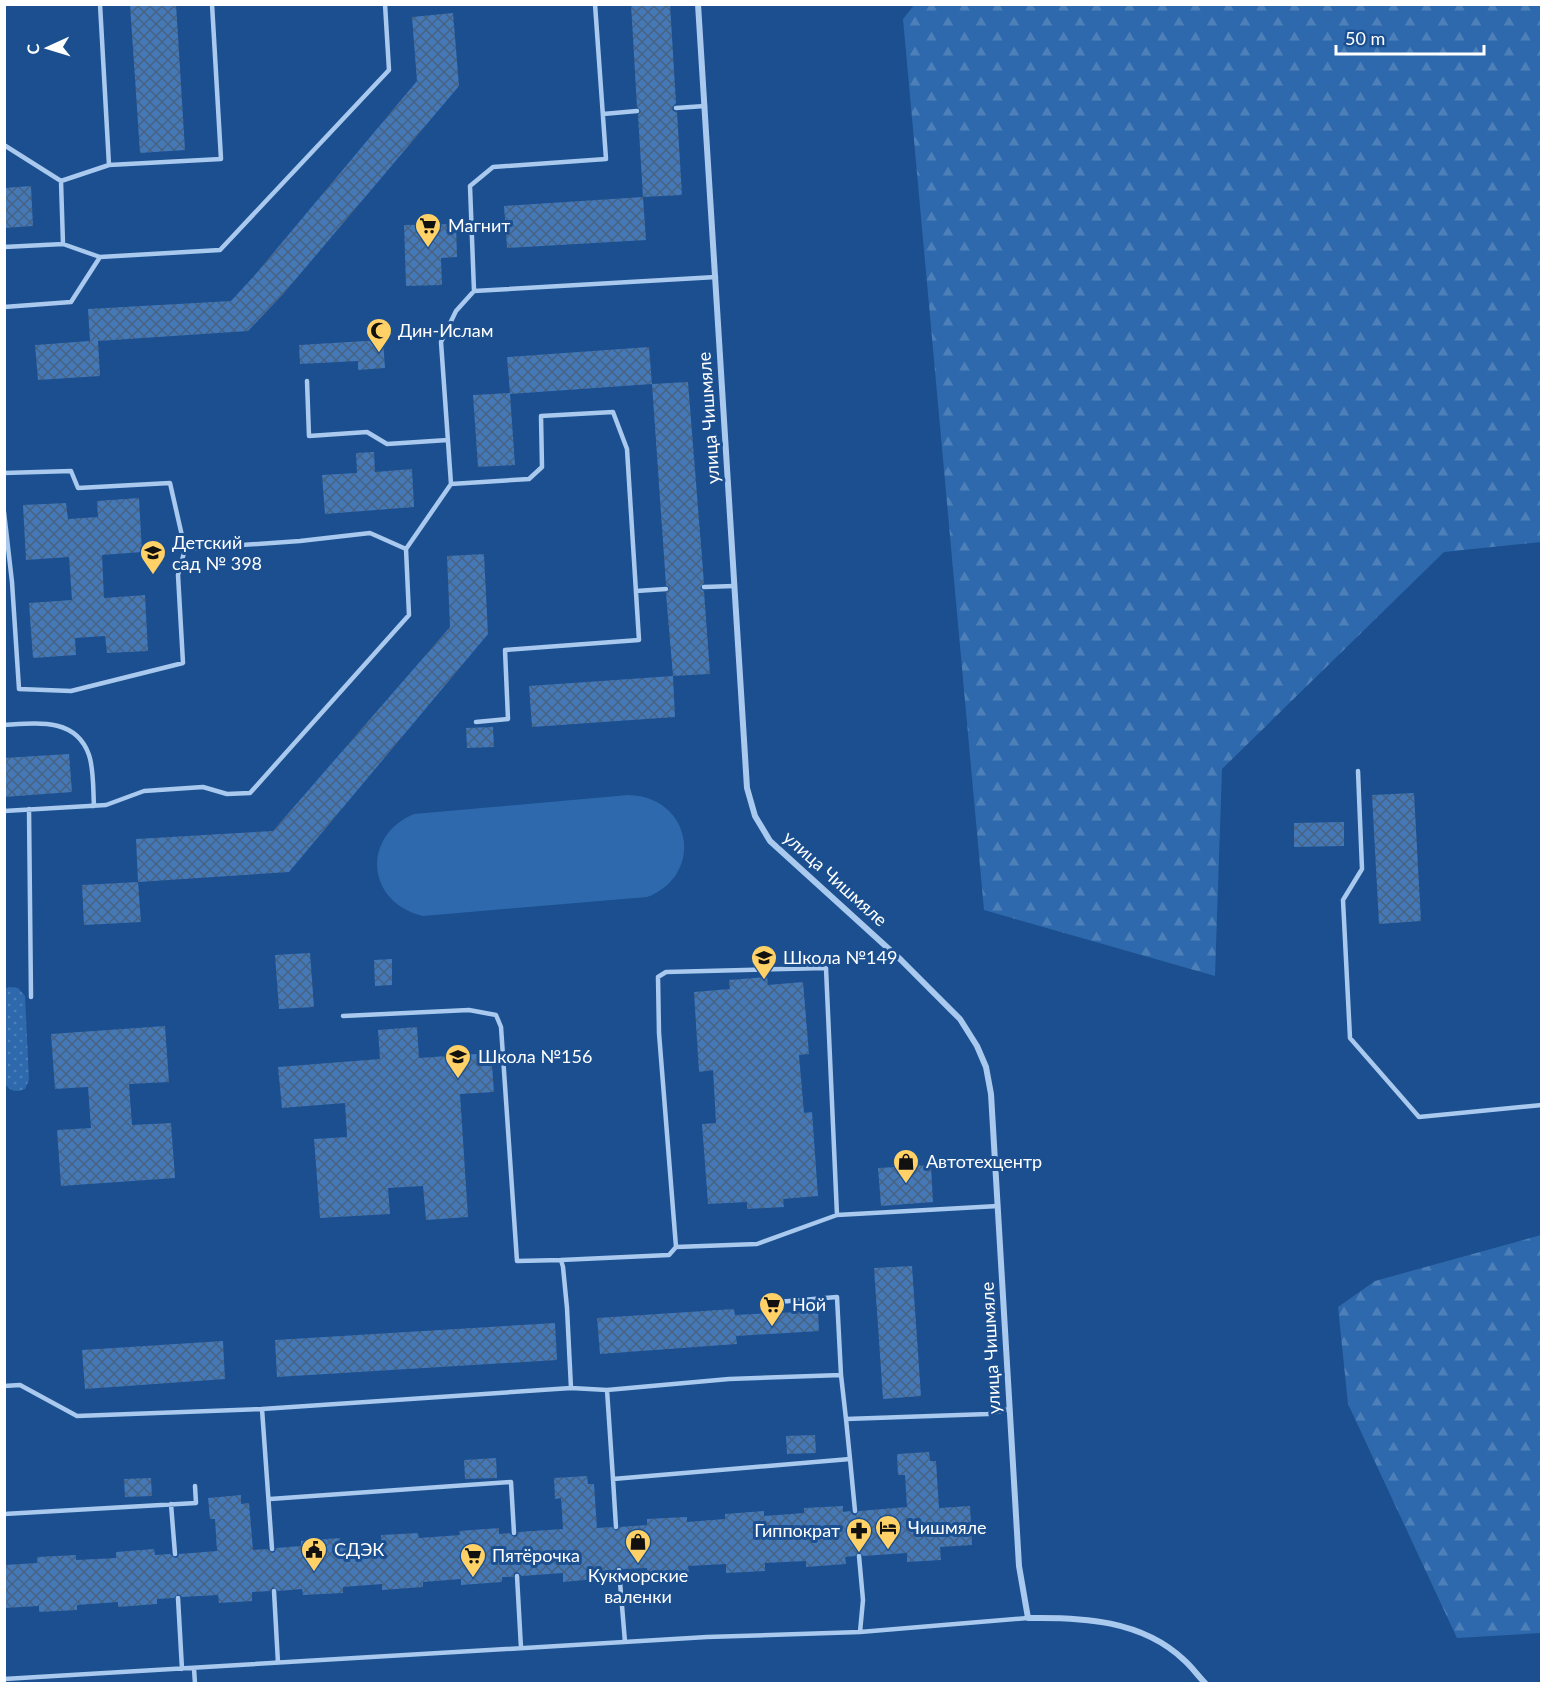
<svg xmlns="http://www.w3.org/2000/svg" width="1546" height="1688" font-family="Lato,sans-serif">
<defs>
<pattern id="grass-dots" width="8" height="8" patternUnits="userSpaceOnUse" patternTransform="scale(1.5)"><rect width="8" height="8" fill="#2e69ad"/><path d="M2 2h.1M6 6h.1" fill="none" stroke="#4d80b9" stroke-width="1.8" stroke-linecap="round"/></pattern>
<pattern id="forest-firs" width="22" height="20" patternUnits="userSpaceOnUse" patternTransform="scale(1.5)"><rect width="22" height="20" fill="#2e69ad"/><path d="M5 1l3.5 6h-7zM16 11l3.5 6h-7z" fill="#4d80b9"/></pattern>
<pattern id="building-cross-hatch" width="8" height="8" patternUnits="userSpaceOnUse" patternTransform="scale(1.5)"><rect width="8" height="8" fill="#4478b7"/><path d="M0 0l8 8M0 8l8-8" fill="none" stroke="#486282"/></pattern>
</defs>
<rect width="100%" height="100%" fill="#1b4f8f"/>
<path fill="url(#grass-dots)" d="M9,987L18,988L25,996L29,1080L25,1089C16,1093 9,1091 5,1083L4,989Z"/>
<path fill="url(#forest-firs)" d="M915,4L1541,5V542L1444,552L1222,769L1215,976L984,910L903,19Z
M1541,1235V1633L1457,1638L1348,1404L1338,1307L1375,1281Z"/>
<path fill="#2e69ad" d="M628,795C691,796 706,874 647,897L423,916C366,903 361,836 414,814Z"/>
<path fill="url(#building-cross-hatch)" d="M130,4H176L185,150L140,153Z
M631,4H670L676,103L672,108L673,111L677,112L682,195L643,197L646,240L507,248L504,206L643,197L638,115L641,111L637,107Z
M453,13L459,86L284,293L248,331L98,341L100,376L38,380L35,345L90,341L88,309L231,301L254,276L417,81L412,17Z
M31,186L33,226L4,228V188Z
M456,224L457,257L441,258L442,285L406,286L404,225Z
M383,340L385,368L358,370V361L300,364L299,345Z
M649,347L652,384L510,394L515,465L478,467L473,395L510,393L507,357Z
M688,382L704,583L700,588L704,591L710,674L673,676L666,593L670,588L666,585L652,384Z
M374,452L375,472L412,469L414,507L325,514L322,475L357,473L356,453Z
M139,498L142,552L102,555L104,598L145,595L148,651L107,653L105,636L75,638L76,655L33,658L29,603L72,600L69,557L26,560L23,505L66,503L68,519L98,517L97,501Z
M484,554L488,634L289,872L138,882L136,839L273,831L450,627L447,556Z
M673,676L675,717L532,727L529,686Z
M493,727L494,747L467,748L466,728Z
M69,754L72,792L4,797V758Z
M1414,793L1421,921L1379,924L1372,795Z
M1344,822V846L1294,847V823Z
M138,882L141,922L84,925L82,885Z
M310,953L314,1007L279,1009L275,955Z
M392,959V985L375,986L374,960Z
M767,977L768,985L803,982L809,1054L799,1055L804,1113L812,1112L818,1196L783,1199L784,1207L747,1209V1202L708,1204L702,1124L716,1123L713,1070L699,1072L694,992L730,989L729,980Z
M165,1026L169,1082L129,1084L132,1125L171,1123L175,1178L61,1186L57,1130L91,1128L88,1087L55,1089L51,1034Z
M417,1027L419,1058L491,1053L494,1092L460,1094L468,1217L426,1220L423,1186L388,1188L390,1214L320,1218L314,1139L347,1137L345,1103L282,1108L278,1067L380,1059L378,1030Z
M931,1165L933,1202L881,1206L878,1168Z
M912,1266L921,1396L883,1399L874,1268Z
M734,1309L735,1315L818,1311L819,1331L736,1336L737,1344L600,1354L597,1318Z
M555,1323L557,1360L277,1377L275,1340Z
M223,1341L225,1379L85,1389L82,1350Z
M815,1435L816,1453L787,1454L786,1436Z
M929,1452L930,1461H936L939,1508L970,1506L972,1545L940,1547L941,1560L907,1562V1553L863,1556L859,1552L855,1556L845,1557L846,1564L806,1567V1561L765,1563V1571L726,1573V1564L688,1566L689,1573L648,1576L647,1568L623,1569L619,1566L615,1570L595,1571L596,1579L563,1582V1573L522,1576L517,1572L514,1573L513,1577H502V1582L461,1585V1579L423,1582V1587L382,1590V1584L343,1587V1593L303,1595L302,1589L278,1591L273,1587L270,1591L252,1592V1601L219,1603L218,1595L182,1597L178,1594L174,1598L157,1599V1604L118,1607V1602L77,1605V1610L39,1612V1606L4,1608V1565L37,1563V1557L76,1555V1560L116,1558V1552L154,1549L155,1555L170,1554L175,1558L178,1557L179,1554L217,1551L215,1519H210L208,1498L241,1495V1504L249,1503L253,1550L267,1549L272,1553L275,1552L276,1548L301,1546V1541L340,1538V1544L381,1541V1535L418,1533L419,1538L460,1535L459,1531L499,1528V1534L509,1533L514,1537L517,1536L518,1532L563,1529L561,1498L555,1499L554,1478L587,1476L588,1484H594L597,1528L612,1527L616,1531L620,1527L647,1525V1519L687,1517V1522L725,1519V1514L764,1511V1516L804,1513V1508L843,1506V1512L850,1511L853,1515H856L859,1511L907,1507L905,1475H898L897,1454Z
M496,1458L497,1478L465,1479L464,1460Z
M151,1478L152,1496L125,1497L124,1479Z"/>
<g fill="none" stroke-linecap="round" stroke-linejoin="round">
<path stroke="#a9c9ee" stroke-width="4.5" d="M100,4L109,165L221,159L212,4
M676,108L705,106
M603,114L637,111
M4,145L61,181L63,244
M61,181L109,165
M4,247L63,244L100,257L71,302L4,307
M100,257L220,250L389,70L385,4
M474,291L470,186L493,167L606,159L595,4
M307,381L309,436L367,432L387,444L448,440
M4,473L71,471L78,488L170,483L185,549L178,575L183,663L71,691L19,689L12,582L4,512
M185,549L300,541L370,533L406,549
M704,587L734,586
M636,591L666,589
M476,722L508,719L505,650L639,640L627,449L613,412L541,416L542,467L529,479L451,484L441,342L456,311L474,291L716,277
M4,725C36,723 76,717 89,755C94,770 93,790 94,806
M1358,771L1362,869L1343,900L1350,1038L1419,1117L1542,1105
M29,809L31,997
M4,811L106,805L144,791L203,787L227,794L250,793L409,615L406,549L451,484
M343,1016L469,1010L496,1015L501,1027L517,1261L561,1260L563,1267L567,1308L571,1388
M676,1247L659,1033L658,977L666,972L826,968L837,1215L998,1206
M561,1260L669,1255L676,1247L757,1244L837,1215
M766,1303L837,1297L841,1375
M4,1386L20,1385L77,1416L262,1409
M607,1390L613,1479
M850,1459L855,1511
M270,1499L511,1482L514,1533
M171,1504L175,1554
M4,1514L196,1503L195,1486
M616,1527L613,1479L850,1459L846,1419L988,1414L1010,1409
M272,1549L262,1409L571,1388L607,1390L729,1379L841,1375L846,1419
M859,1556L863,1600L860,1632
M619,1570L625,1642
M517,1576L521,1648
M274,1591L278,1663
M178,1598L182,1669
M194,1668L195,1684
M4,1679L707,1637L860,1632L1028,1618"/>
<path stroke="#a9c9ee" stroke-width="6" d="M698,4L747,788L755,816L770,841L901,960L960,1019L977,1046L986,1067L991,1094L1019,1566L1028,1618C1082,1617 1142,1620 1184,1660C1192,1667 1198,1676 1206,1684"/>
</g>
<defs>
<symbol id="supermarket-pin" viewBox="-11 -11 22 30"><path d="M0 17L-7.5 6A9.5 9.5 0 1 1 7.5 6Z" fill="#ffd166" stroke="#1b4f8f"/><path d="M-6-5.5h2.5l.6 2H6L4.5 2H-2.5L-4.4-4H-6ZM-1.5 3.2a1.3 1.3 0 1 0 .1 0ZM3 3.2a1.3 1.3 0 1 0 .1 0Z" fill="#111"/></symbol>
<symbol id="mosque-pin" viewBox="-11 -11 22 30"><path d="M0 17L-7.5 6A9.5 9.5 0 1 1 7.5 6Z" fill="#ffd166" stroke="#1b4f8f"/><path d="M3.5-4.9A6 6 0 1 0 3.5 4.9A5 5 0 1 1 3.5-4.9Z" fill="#111"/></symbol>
<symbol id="school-pin" viewBox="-11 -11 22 30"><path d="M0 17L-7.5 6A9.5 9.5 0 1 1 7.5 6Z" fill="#ffd166" stroke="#1b4f8f"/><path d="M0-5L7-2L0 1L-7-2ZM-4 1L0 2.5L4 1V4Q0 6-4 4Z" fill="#111"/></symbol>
<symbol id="shop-pin" viewBox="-11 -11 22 30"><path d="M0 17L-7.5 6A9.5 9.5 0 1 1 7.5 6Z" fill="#ffd166" stroke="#1b4f8f"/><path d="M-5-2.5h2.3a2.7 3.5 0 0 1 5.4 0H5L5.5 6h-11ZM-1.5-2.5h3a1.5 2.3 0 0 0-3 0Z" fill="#111"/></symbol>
<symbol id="hotel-pin" viewBox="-11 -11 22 30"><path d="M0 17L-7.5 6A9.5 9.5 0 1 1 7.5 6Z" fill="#ffd166" stroke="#1b4f8f"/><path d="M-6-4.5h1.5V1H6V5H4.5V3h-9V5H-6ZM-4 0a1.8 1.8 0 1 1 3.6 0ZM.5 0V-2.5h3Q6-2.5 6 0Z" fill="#111"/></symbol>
<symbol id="pharmacy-pin" viewBox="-11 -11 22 30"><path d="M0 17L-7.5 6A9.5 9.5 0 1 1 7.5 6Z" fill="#ffd166" stroke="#1b4f8f"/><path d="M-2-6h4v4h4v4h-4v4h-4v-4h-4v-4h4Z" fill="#111"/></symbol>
<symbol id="civic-pin" viewBox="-11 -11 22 30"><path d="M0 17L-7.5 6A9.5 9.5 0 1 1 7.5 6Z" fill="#ffd166" stroke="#1b4f8f"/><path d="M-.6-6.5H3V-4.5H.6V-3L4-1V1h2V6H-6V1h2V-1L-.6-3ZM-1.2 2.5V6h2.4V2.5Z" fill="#111"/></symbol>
</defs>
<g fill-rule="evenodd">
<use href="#supermarket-pin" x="413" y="211" width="30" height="40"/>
<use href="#mosque-pin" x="364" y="316" width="30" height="40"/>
<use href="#school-pin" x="138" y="538" width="30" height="40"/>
<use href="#school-pin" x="749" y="943" width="30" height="40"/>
<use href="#school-pin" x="443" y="1042" width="30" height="40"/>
<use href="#shop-pin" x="891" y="1147" width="30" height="40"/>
<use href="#supermarket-pin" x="757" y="1290" width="30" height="40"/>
<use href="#hotel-pin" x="873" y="1513" width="30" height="40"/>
<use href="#pharmacy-pin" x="844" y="1516" width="30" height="40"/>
<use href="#shop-pin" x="623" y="1527" width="30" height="40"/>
<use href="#civic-pin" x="299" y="1535" width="30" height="40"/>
<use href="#supermarket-pin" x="458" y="1541" width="30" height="40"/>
</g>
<g text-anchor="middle" stroke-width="6" stroke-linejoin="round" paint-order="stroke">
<g font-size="18" fill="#fff" stroke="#1b4f8f" text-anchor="start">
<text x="448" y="232">Магнит</text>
<text x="398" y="337">Дин-Ислам</text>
<text x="172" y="549">Детский<tspan x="172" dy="21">сад № 398</tspan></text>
<text x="783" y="964">Школа №149</text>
<text x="478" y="1063">Школа №156</text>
<text x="926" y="1168">Автотехцентр</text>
<text x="792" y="1311">Ной</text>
<text x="908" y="1534">Чишмяле</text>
<text x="840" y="1537" text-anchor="end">Гиппократ</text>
<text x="334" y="1556">СДЭК</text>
<text x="492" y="1562">Пятёрочка</text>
<text x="638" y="1582" text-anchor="middle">Кукморские<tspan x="638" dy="21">валенки</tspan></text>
</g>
<g font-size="18" fill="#fff" stroke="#1b4f8f">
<text transform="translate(709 418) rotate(-94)" y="6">улица Чишмяле</text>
<text transform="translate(835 879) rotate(42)" y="6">улица Чишмяле</text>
<text transform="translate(991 1348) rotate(-93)" y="6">улица Чишмяле</text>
</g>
</g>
<rect width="1546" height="1688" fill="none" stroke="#ffffff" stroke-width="12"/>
<g transform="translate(48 48) rotate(266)" stroke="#1b4f8f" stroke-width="4.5" paint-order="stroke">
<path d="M0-4.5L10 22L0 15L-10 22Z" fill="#ffffff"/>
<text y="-9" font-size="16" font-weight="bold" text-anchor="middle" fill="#ffffff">С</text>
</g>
<path d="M1336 45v9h148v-9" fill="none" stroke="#ffffff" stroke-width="3"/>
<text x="1345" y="45" font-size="18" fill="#ffffff" stroke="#1b4f8f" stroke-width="4.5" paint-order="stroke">50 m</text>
</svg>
